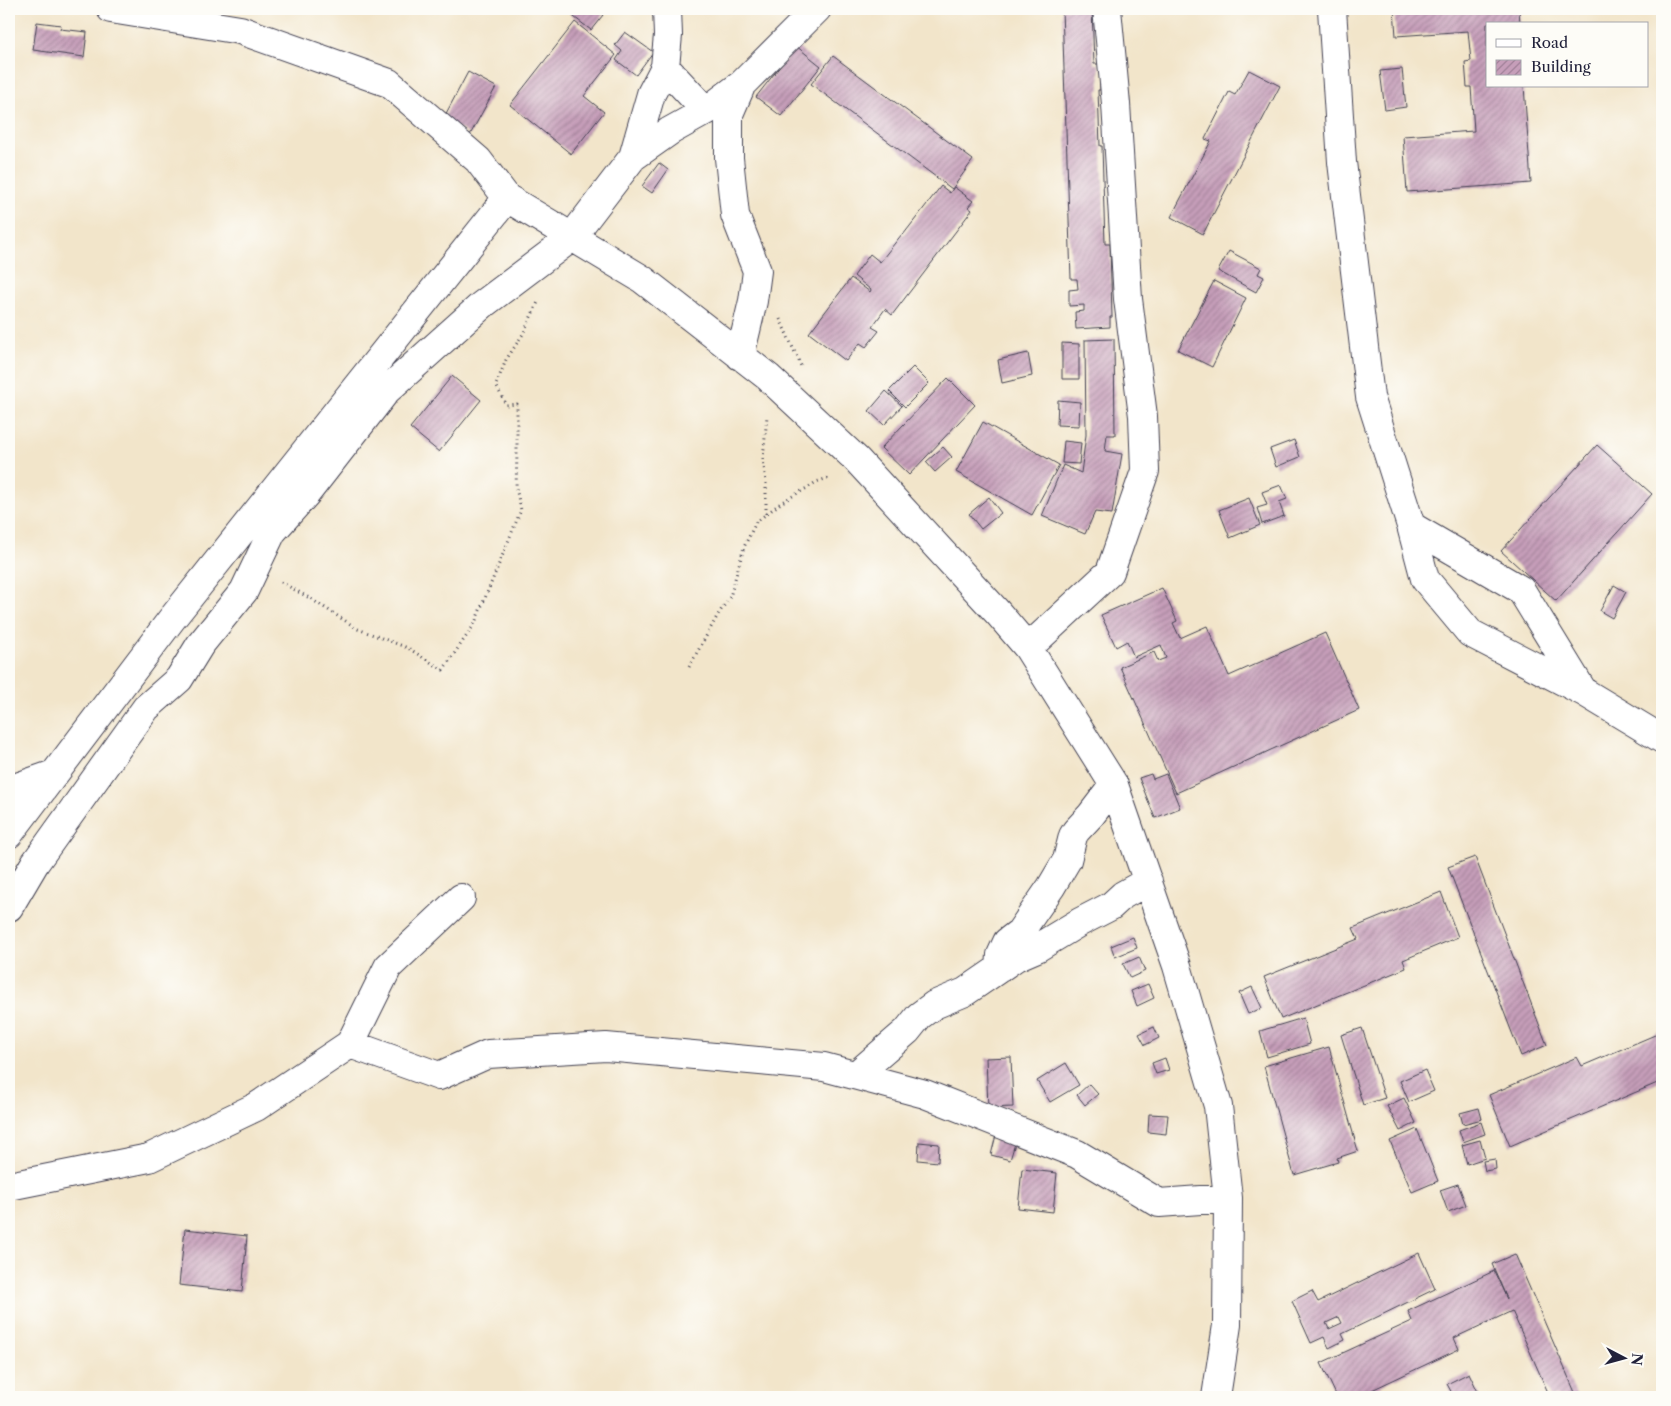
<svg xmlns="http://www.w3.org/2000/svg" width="1671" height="1406" font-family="'Libre Caslon Text',serif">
<defs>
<pattern id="building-hatch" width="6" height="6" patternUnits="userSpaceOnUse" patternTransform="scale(1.25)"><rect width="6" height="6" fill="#c69eb9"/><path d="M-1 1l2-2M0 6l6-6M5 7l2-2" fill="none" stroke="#a08098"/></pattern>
</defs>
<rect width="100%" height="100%" fill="#fdfcf7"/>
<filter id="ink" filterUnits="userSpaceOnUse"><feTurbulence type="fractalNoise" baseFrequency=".02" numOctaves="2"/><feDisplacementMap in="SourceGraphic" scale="10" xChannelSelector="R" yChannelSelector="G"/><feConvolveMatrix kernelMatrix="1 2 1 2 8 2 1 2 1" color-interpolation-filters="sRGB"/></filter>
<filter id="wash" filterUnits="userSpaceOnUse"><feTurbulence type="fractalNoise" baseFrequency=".0096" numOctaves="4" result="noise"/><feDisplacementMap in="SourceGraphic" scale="20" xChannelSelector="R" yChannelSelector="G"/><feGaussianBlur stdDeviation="1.12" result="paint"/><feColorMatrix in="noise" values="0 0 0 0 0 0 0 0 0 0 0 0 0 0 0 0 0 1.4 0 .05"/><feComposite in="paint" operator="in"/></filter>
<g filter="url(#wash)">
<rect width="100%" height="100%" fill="#f2e5ca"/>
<g id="blocks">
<path fill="url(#building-hatch)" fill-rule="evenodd" d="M574,9H595L603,15L591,30L570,14Z
M1062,9H1092L1094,64H1099L1100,90H1098L1100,146H1102L1105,244H1110L1112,317H1110V327L1076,329L1075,312L1084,311V305L1069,306V290L1078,289L1077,279H1071Z
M1394,9H1519L1520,24H1487V86H1524L1531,183L1407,192L1403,136L1474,131L1471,87H1467L1465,62L1471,61L1468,31L1396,36Z
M37,22L61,25L60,29L87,32L84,57L33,50Z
M575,22L616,55L584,96L604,112L571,154L510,105Z
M625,32L653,52L636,75L616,60L622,51L615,45Z
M796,46L821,66L781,116L756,97Z
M833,56L973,160L952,189L811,84Z
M1402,69L1406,107L1385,110L1380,71Z
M1249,70L1280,86L1203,234L1171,217L1211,141L1205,139L1229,92L1235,95Z
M468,72L496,87L470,135L459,128L441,123Z
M659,163L668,170L652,193L642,186Z
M941,186L950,193L954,187L973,201L968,207L972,210L892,315L885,309L872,327L879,331L866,347L860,343L846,361L809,333L851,278L870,292L871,290L854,276L870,254L880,262L902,234L903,235Z
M1229,251L1261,268L1258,274L1264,277L1256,292L1218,271Z
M1214,281L1246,298L1212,367L1178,350Z
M1114,339L1115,435H1107L1105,451L1122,454L1112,514L1095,512L1085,534L1042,516L1063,465L1081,473L1086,435L1085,340Z
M1062,343L1079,344V379H1062Z
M1028,353L1032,376L1002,383L998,360Z
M913,367L929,383L905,407L889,391Z
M452,376L481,400L439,452L410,428Z
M948,378L975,405L909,475L881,448Z
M886,391L902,406L884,425L869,411Z
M1058,400L1080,402L1079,426L1057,425Z
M983,422L1059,465L1032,515L956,472Z
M1294,440L1300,457L1276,467L1270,449Z
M1064,441L1081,443L1079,464L1062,463Z
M1597,445L1652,494L1556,601L1501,551Z
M943,447L952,457L935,472L926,462Z
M1281,485L1287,499L1279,502L1284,516L1262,524L1257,508L1267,505L1262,492Z
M989,497L1001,513L981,529L969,514Z
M1249,498L1260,525L1230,538L1219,510Z
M1614,585L1626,592L1612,618L1600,611Z
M1162,588L1177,621L1173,623L1180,638L1207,626L1229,676L1325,633L1359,710L1176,793L1120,667L1154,652L1158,661L1166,658L1161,645L1134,657L1127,641L1116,647L1101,615Z
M1151,774L1153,779L1166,774L1180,808L1155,818L1139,778Z
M1475,857L1547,1045L1521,1056L1448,867Z
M1441,892L1458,937L1403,960L1406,968L1281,1019L1264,977L1358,939L1353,928Z
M1133,937L1137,948L1115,957L1111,946Z
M1139,957L1145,971L1130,978L1123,964Z
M1148,984L1154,998L1137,1006L1131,991Z
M1252,987L1262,1008L1248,1014L1239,993Z
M1303,1018L1310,1044L1267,1057L1260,1031Z
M1154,1027L1159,1038L1145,1045L1139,1034Z
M1362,1028L1385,1098L1363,1105L1341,1035Z
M1662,1032V1081L1510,1146L1489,1095L1577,1057L1582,1066Z
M1329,1047L1358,1151L1337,1158L1338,1162L1294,1175L1264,1066Z
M1011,1057L1013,1107L988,1108L986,1058Z
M1165,1058L1169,1070L1156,1074L1152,1063Z
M1066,1063L1079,1085L1050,1102L1037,1081Z
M1425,1070L1434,1091L1409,1102L1400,1081Z
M1089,1084L1098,1094L1085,1105L1077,1095Z
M1404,1098L1416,1123L1400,1131L1387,1106Z
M1479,1108L1482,1119L1463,1124L1460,1113Z
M1149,1114L1168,1115L1166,1134L1148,1132Z
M1481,1122L1485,1134L1463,1142L1459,1130Z
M1417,1129L1438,1181L1412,1192L1390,1141Z
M996,1135L1016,1140L1010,1160L991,1155Z
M1480,1140L1485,1158L1467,1164L1462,1145Z
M919,1142L939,1144L938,1162L918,1160Z
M1495,1159L1496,1169L1485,1171L1483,1161Z
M1022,1169L1057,1173L1053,1212L1018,1208Z
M1458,1184L1466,1205L1448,1212L1440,1190Z
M185,1229L247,1236L242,1292L179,1285Z
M1419,1253L1435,1289L1342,1334L1345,1340L1329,1348L1324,1337L1311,1343L1292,1301L1312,1291L1318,1302ZM1339,1317L1342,1323L1329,1329L1326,1323Z
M1515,1254L1577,1397H1550L1512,1311L1454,1338L1459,1349L1357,1397H1337L1321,1363L1412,1321L1408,1311L1494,1271L1507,1299L1492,1264Z
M1469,1373L1480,1396L1454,1397L1447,1384Z"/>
</g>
</g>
<g filter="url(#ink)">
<use href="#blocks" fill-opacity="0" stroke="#413f50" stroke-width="1"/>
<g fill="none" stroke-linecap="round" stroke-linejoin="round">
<defs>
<path id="minor" d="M111,9L240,30L389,83L478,160L507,198L642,279L768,377L857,460L998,613L1028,648L1114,785L1177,966L1218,1106L1228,1198L1227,1325L1216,1397
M1332,9L1342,162L1370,397L1411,526L1425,579L1470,633L1584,692L1662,739
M665,67L706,111
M633,157L651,94L665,67L668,35L667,9
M740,356L753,301L757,271L735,215L729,158V114L742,84
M1411,526L1521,590L1583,691
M1028,648L1110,572L1145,471L1143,416L1128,299L1116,104L1107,9
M9,790L54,774
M9,834L171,620L507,198
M9,907L35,863L146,708L179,679L200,645L244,591L272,532L306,494L387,390L482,305L571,238L633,157L670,131L706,111L742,84L817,9
M1000,968L1001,955L1007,942L1020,932L1051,887L1067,860L1073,836L1076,831L1091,815L1114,785
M350,1044L439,1076L488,1054L606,1047L824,1067L925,1094L1077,1154L1159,1203L1228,1198
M856,1075L907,1031L919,1016L934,1005L965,992L1016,957L1037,948L1080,922L1111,906L1123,895L1148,881
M9,1186L149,1158L256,1107L350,1044L388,967L461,898"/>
</defs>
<use href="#minor" stroke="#413f50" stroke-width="30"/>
<path stroke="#413f50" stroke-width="3" stroke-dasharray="1 4" stroke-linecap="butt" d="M780,319L801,366
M766,514V482L763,459L767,416
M281,582L311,599L358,629L408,648L443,670L474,625L521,510L516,488L517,454V404L506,405L496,385L506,360L523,334L539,300
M689,667L719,613L730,597L744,547L756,522L782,502L807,488L816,482L831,477"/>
<use href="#minor" stroke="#fff" stroke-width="28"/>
</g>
</g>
<rect width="1671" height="1406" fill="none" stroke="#fdfcf7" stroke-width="30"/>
<rect x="1486" y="22" width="162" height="65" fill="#fdfcf7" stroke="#a5a5ac"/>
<rect x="1496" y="39" width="25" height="8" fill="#ffffff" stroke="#a5a5ac"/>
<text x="1531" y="48" font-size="15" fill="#22223b">Road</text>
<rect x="1496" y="60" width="25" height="15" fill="url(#building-hatch)" stroke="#a5a5ac"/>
<text x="1531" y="72" font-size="15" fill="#22223b">Building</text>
<g transform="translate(1624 1358) rotate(96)" stroke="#fdfcf7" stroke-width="4" paint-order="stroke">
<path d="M0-4L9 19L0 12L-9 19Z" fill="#22223b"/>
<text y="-8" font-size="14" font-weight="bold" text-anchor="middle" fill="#22223b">N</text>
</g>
</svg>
